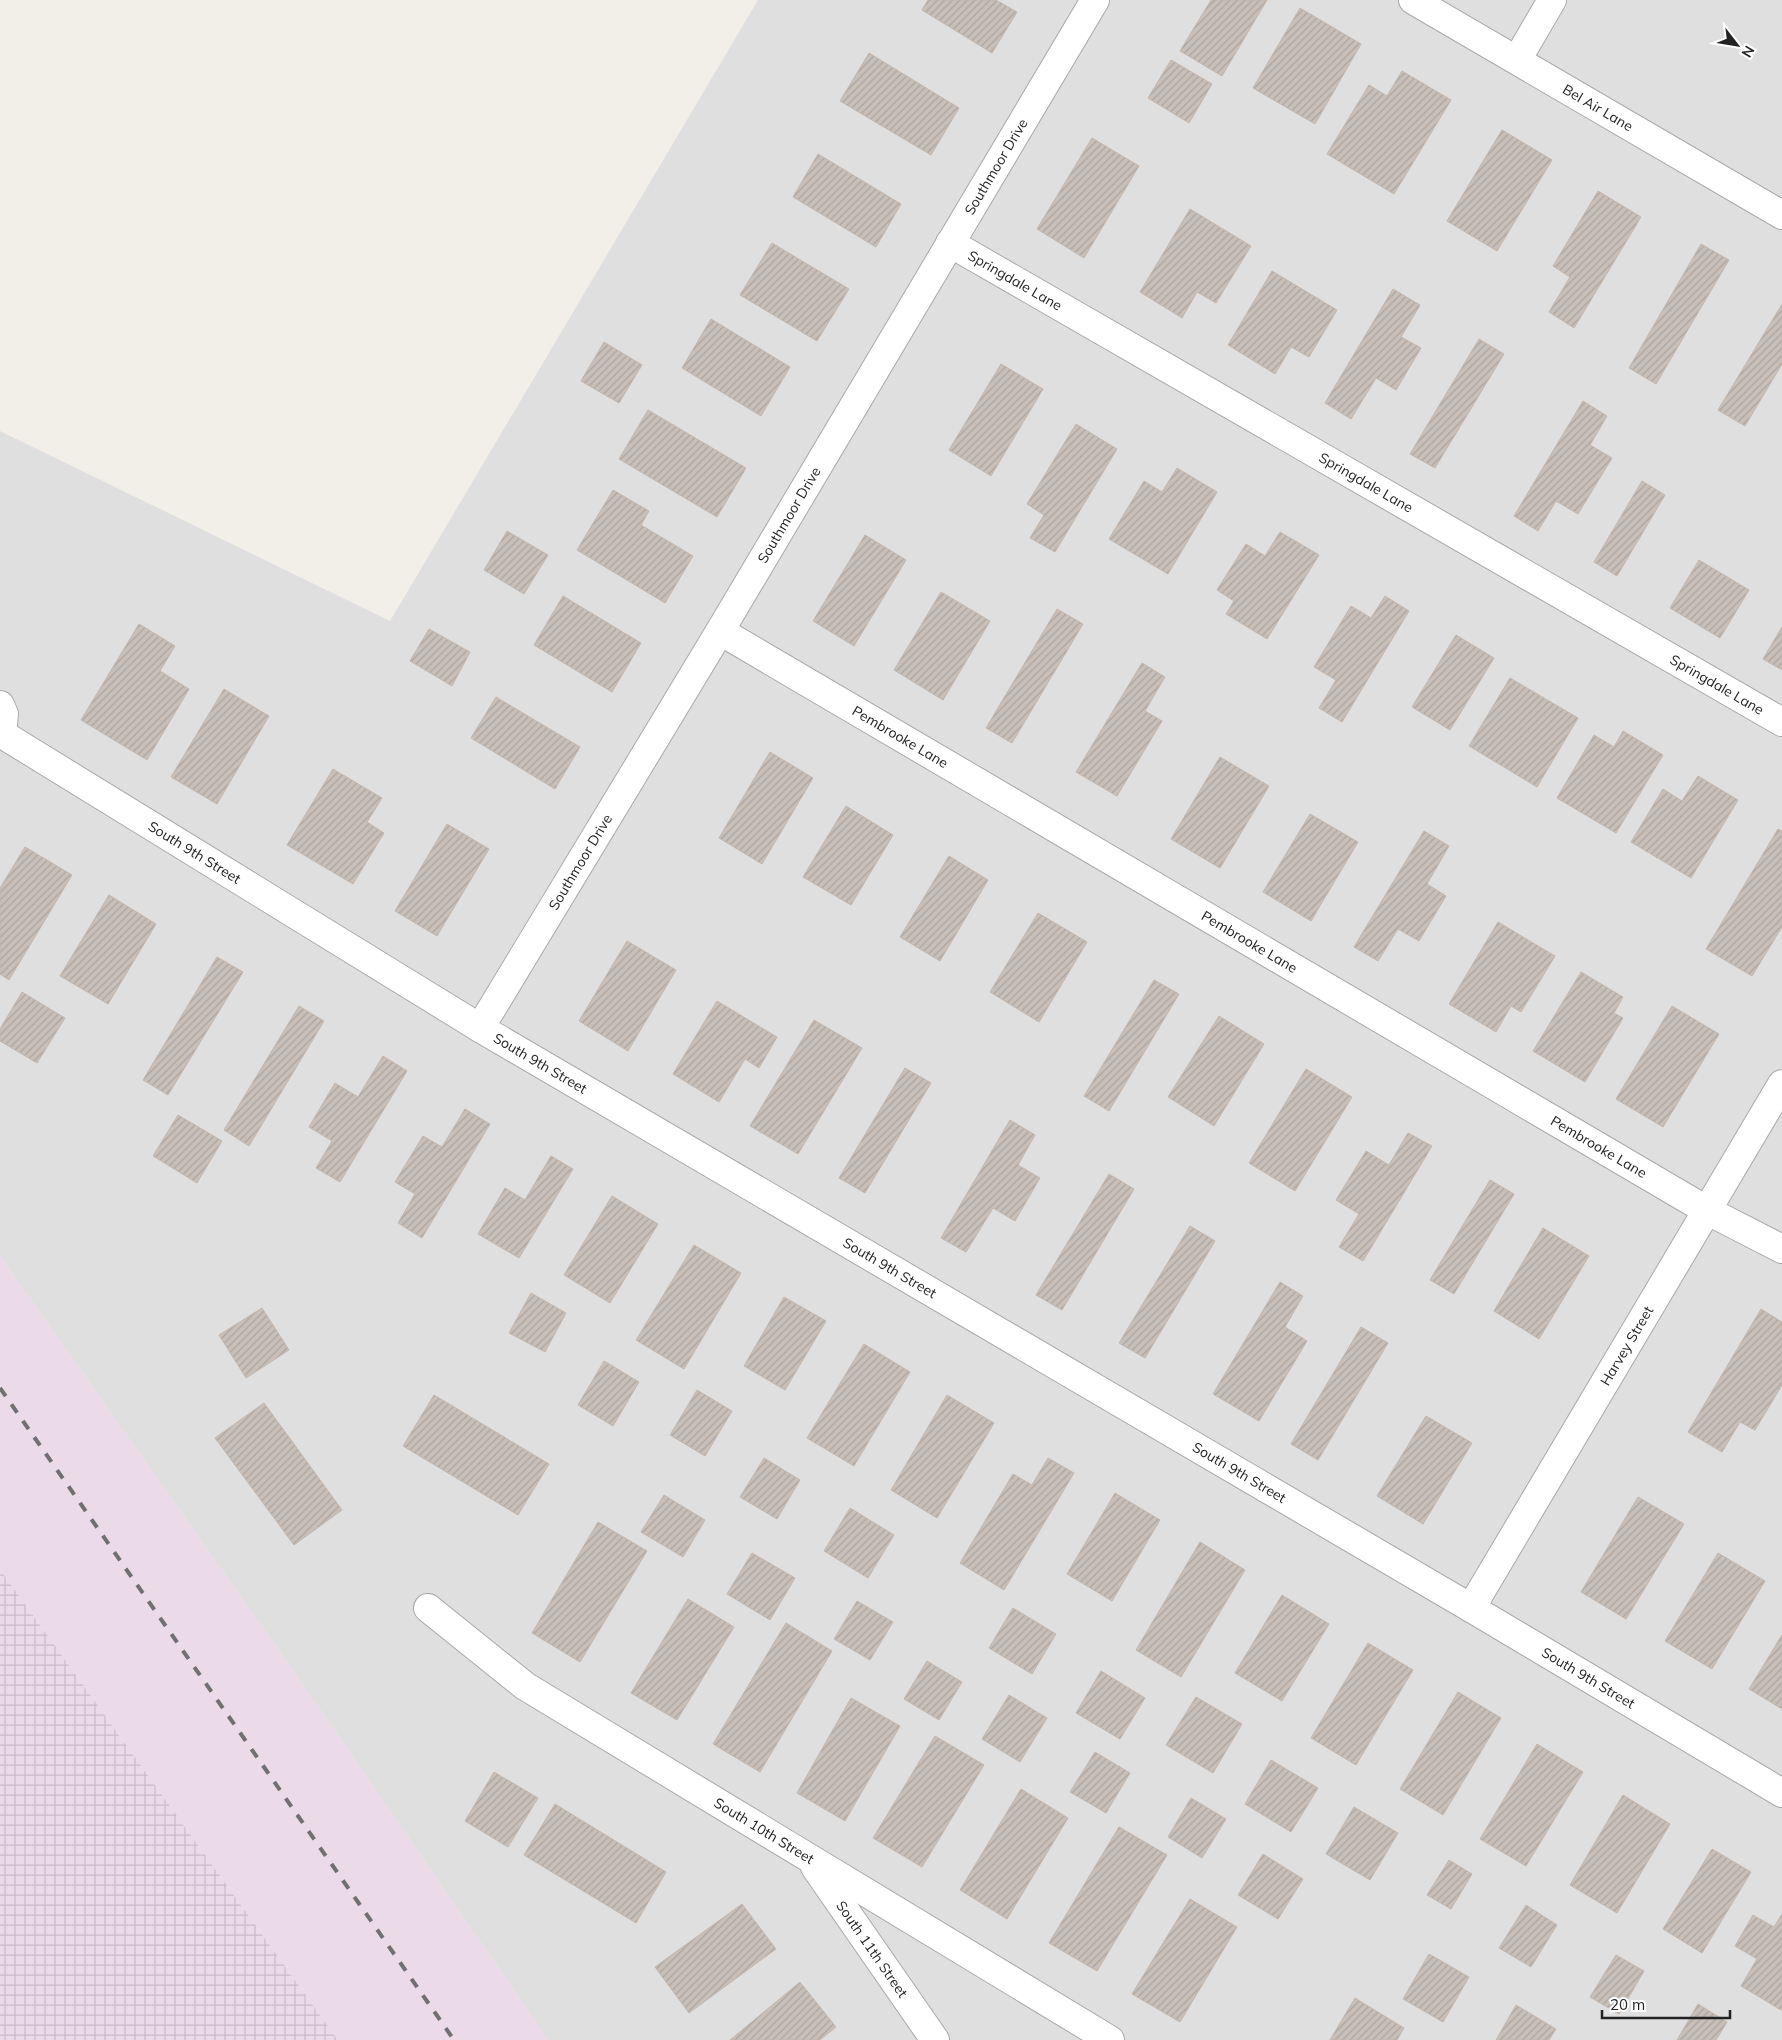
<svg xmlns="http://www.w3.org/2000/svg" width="1782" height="2040" font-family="Mulish,sans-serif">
<defs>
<pattern id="industrial-grid" width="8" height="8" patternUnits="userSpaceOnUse" patternTransform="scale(1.25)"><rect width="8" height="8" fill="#ebdbe8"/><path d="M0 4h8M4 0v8" fill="none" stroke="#c9bcc7"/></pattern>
<pattern id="building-hatch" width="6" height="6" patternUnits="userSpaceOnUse" patternTransform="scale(1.25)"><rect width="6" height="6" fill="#c7bfb8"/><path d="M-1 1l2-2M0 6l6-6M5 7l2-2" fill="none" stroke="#aba49e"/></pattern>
</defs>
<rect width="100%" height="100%" fill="#f2efe9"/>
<path fill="#e0dfdf" d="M758,0H1782V2040H548L303,1685L0,1256V431L390,621Z"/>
<path fill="url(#industrial-grid)" d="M0,1569L338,2040H0Z"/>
<path fill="#ebdbe8" d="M0,1256L303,1685L548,2040H338L0,1569Z"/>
<path fill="url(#building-hatch)" stroke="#c4b6ab" d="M928,0H996L1017,12L992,53L922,10Z
M1211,0H1267L1222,76L1180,51Z
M1300,8L1361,44L1315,124L1253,88Z
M869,53L959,108L931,155L840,101Z
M1171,60L1212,84L1189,123L1148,98Z
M1402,71L1451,100L1394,194L1327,154L1369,85L1387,96Z
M1502,130L1552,160L1497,251L1447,221Z
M1092,138L1139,166L1084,258L1037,229Z
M818,154L901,204L876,247L793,197Z
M1598,191L1641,217L1574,328L1549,312L1570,277L1553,266Z
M1190,209L1251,246L1216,303L1197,292L1182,318L1140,292Z
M772,243L849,289L817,341L740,295Z
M1701,244L1729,260L1656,384L1629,368Z
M1272,271L1337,310L1309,357L1291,347L1275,374L1228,345Z
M1393,289L1420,305L1401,337L1421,348L1396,390L1376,378L1351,419L1325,403Z
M1782,304V364L1745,426L1718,410Z
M711,319L790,367L761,416L682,368Z
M1479,339L1504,354L1435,468L1410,454Z
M604,342L642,365L619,403L581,381Z
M1001,364L1043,389L991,476L949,450Z
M1583,401L1607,416L1590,445L1612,458L1578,514L1556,501L1538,531L1514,516Z
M648,410L746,468L717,517L619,459Z
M1076,424L1117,449L1055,552L1030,538L1044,515L1027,504Z
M1177,468L1217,492L1168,574L1109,539L1144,481L1162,492Z
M1642,481L1665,495L1617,576L1594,562Z
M613,490L649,511L641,525L693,556L665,603L577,550Z
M507,531L548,555L524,594L484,570Z
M1280,532L1319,555L1267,639L1226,614L1234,601L1217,590L1246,544L1265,556Z
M865,535L906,560L854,646L813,621Z
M1699,560L1749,590L1720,638L1670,608Z
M941,592L990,621L943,700L894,670Z
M563,596L641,643L612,692L534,645Z
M1385,596L1409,611L1342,722L1319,708L1336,680L1314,667L1351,606L1371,618Z
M1057,609L1083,624L1012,743L986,728Z
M139,624L175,646L160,671L189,689L147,760L81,720Z
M1782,627V670L1763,659Z
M429,629L470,652L452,686L410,661Z
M1456,635L1494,658L1450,730L1412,707Z
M1142,663L1165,677L1145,711L1162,721L1117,796L1076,772Z
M1510,678L1578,718L1537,787L1469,746Z
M224,689L269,716L217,804L171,777Z
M496,697L580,747L555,789L471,738Z
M1623,731L1663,755L1616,833L1557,798L1594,735L1614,747Z
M770,752L813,778L762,864L719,838Z
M1220,757L1269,786L1220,868L1171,839Z
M333,769L382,798L367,822L384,833L353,884L287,845Z
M1698,776L1738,800L1691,878L1631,842L1663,789L1682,801Z
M846,806L893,835L851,905L803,877Z
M1310,814L1358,842L1311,921L1263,892Z
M447,824L489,849L437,936L395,911Z
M1778,829L1782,831V927L1752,976L1706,949Z
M1424,831L1449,846L1427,884L1446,896L1419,941L1398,929L1378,961L1354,947Z
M25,847L72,875L9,980L0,974V888Z
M949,856L988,880L940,961L900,937Z
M109,895L156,924L108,1004L60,976Z
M1038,913L1087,942L1039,1022L990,992Z
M1498,922L1555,956L1521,1012L1511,1006L1496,1032L1449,1004Z
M627,941L676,970L628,1051L579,1021Z
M217,957L243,972L168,1095L143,1080Z
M1581,972L1623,997L1614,1013L1623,1018L1585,1082L1533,1051Z
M1154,980L1179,994L1109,1111L1084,1096Z
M22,992L65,1018L37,1063L0,1041V1029Z
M717,1001L777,1037L759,1068L745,1059L719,1102L673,1074Z
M299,1006L324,1021L249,1146L224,1130Z
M1672,1006L1719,1034L1663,1127L1616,1099Z
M1219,1016L1264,1044L1214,1126L1168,1097Z
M814,1020L862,1048L798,1154L750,1126Z
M383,1056L407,1071L340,1182L316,1168L332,1141L309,1127L335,1083L358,1097Z
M905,1068L931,1083L865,1193L839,1178Z
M1306,1069L1352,1097L1295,1191L1249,1163Z
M465,1109L490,1124L422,1238L398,1223L415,1194L395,1182L423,1136L442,1147Z
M178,1115L222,1141L197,1183L153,1156Z
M1010,1120L1035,1135L1018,1165L1040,1178L1015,1221L993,1208L966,1252L941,1238Z
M1408,1133L1432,1146L1363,1261L1339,1247L1359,1214L1336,1200L1366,1151L1389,1165Z
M551,1156L573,1169L519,1258L478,1234L505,1188L525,1200Z
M1109,1174L1134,1189L1062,1310L1036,1295Z
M1490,1180L1514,1194L1454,1294L1430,1280Z
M612,1196L658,1224L610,1303L564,1275Z
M1190,1226L1215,1241L1145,1358L1119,1343Z
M1543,1228L1589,1256L1539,1339L1494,1311Z
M694,1245L741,1273L684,1369L636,1340Z
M1280,1282L1303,1296L1285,1327L1307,1341L1259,1421L1213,1394Z
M531,1293L566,1313L545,1352L509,1333Z
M784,1297L826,1321L785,1390L744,1366Z
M262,1308L289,1350L246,1378L219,1335Z
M1761,1309L1782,1322V1385L1755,1430L1740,1422L1722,1452L1688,1432Z
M1361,1327L1388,1343L1318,1460L1291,1444Z
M864,1344L910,1372L854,1466L807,1438Z
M604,1361L639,1382L613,1426L578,1405Z
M697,1390L732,1411L705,1456L670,1435Z
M434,1395L549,1464L518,1515L403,1446Z
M947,1395L994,1423L937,1518L891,1490Z
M264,1403L342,1510L294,1545L215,1438Z
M1426,1416L1472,1443L1423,1524L1377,1496Z
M764,1458L800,1480L777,1519L740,1497Z
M1048,1458L1074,1473L1004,1590L960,1563L1013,1474L1032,1485Z
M1115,1493L1160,1520L1112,1601L1067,1574Z
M664,1495L705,1520L683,1557L641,1532Z
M1638,1497L1684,1524L1626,1619L1581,1592Z
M850,1508L894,1535L868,1578L824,1551Z
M598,1522L647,1551L580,1662L532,1633Z
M1200,1542L1245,1570L1181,1677L1136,1650Z
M752,1553L795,1578L770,1620L727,1594Z
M1718,1553L1765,1581L1712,1669L1665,1641Z
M1282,1595L1329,1624L1282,1701L1235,1673Z
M688,1599L734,1627L677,1720L631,1693Z
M857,1601L893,1622L870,1660L834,1639Z
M1013,1608L1056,1634L1032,1674L989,1648Z
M786,1623L832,1651L760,1772L713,1744Z
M1782,1635V1709L1749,1689Z
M1368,1643L1413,1670L1356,1765L1311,1738Z
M927,1661L962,1682L939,1720L904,1699Z
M1101,1671L1145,1698L1120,1739L1076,1713Z
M1458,1692L1501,1718L1443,1815L1400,1789Z
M1009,1695L1047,1718L1020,1762L982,1739Z
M1196,1697L1242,1724L1213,1773L1166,1745Z
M851,1698L900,1726L845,1821L797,1793Z
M935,1736L984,1765L922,1867L873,1838Z
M1537,1744L1583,1772L1526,1866L1480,1839Z
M1095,1752L1130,1773L1106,1813L1070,1792Z
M1271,1760L1318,1788L1291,1832L1245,1804Z
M494,1772L538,1798L508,1847L465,1821Z
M1021,1789L1068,1818L1007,1919L960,1890Z
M1623,1795L1670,1824L1617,1913L1570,1885Z
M1191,1798L1226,1819L1202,1858L1168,1837Z
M555,1804L666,1872L636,1923L524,1855Z
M1354,1807L1398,1833L1370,1880L1326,1854Z
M1119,1827L1167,1855L1097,1971L1049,1943Z
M1712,1849L1751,1872L1702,1953L1663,1929Z
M1263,1854L1303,1879L1278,1919L1238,1895Z
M1449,1860L1472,1874L1451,1909L1427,1895Z
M1190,1899L1237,1927L1180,2022L1132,1994Z
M742,1904L776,1949L689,2013L655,1967Z
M1526,1905L1557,1925L1531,1967L1499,1948Z
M1782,1914V2008L1781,2010L1741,1986L1757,1959L1735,1946L1753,1915L1774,1927Z
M1429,1954L1469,1977L1443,2022L1403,1999Z
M1616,1955L1644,1971L1619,2014L1590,1997Z
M800,1982L836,2027L820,2040H730Z
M1355,1998L1404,2028L1397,2040H1330Z
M1698,2004L1727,2022L1716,2040H1677Z
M1516,2005L1556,2029L1549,2040H1496Z"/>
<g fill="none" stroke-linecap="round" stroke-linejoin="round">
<defs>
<g id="minor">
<path id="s1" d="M1413,0L1782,215"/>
<path d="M1517,60L1552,0"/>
<path id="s2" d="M950,243L1782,722"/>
<path id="s3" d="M720,631L1708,1211L1782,1249"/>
<path d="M0,705L4,714L2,734L0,735"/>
<path id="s4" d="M2,734L480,1028L1471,1608L1782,1793"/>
<path id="s5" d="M480,1028L720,631L1095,0"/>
<path id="s6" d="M428,1608L525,1686L1110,2040"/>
<path id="s7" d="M1471,1608L1782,1084"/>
<path id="s8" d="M815,1867L935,2040"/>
</g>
</defs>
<use href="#minor" stroke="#a9a9a9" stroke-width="30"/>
<use href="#minor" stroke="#fff" stroke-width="28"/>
<path stroke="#707070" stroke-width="4" stroke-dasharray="10 10" stroke-linecap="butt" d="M0,1388L454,2040"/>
</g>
<g text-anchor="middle" stroke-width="4.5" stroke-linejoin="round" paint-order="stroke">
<g font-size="14" fill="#222" stroke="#fff">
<text dy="5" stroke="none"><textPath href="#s1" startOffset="214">Bel Air Lane</textPath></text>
<text dy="5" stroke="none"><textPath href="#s5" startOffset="1004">Southmoor Drive</textPath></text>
<text dy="5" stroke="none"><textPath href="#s2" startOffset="75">Springdale Lane</textPath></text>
<text dy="5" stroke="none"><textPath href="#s2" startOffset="480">Springdale Lane</textPath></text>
<text dy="5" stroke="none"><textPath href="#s5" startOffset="599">Southmoor Drive</textPath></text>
<text dy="5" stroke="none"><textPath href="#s2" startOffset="885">Springdale Lane</textPath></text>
<text dy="5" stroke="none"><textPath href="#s3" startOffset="209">Pembrooke Lane</textPath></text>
<text dy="5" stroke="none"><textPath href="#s4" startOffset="226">South 9th Street</textPath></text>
<text dy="5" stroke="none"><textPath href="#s5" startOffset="194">Southmoor Drive</textPath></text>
<text dy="5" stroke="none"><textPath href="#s3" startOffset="614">Pembrooke Lane</textPath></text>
<text dy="5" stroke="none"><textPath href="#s4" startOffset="631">South 9th Street</textPath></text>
<text dy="5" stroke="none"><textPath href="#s3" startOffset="1019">Pembrooke Lane</textPath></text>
<text dy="5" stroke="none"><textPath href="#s4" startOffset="1036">South 9th Street</textPath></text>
<text dy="5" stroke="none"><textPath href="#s7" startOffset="305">Harvey Street</textPath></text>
<text dy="5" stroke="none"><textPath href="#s4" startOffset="1441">South 9th Street</textPath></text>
<text dy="5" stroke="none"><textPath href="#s4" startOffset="1846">South 9th Street</textPath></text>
<text dy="5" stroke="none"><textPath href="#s6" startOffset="404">South 10th Street</textPath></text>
<text dy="5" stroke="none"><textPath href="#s8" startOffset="100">South 11th Street</textPath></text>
</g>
</g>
<g transform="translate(1737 45) rotate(121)" stroke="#ffffff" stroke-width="4" paint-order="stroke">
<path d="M0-4L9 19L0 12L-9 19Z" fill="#222222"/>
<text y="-8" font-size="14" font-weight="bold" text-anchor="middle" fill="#222222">N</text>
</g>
<path d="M1602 2010v8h128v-8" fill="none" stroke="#222222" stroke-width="2.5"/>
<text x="1610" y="2010" font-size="15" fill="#222222" stroke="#ffffff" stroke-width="4" paint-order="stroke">20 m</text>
</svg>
